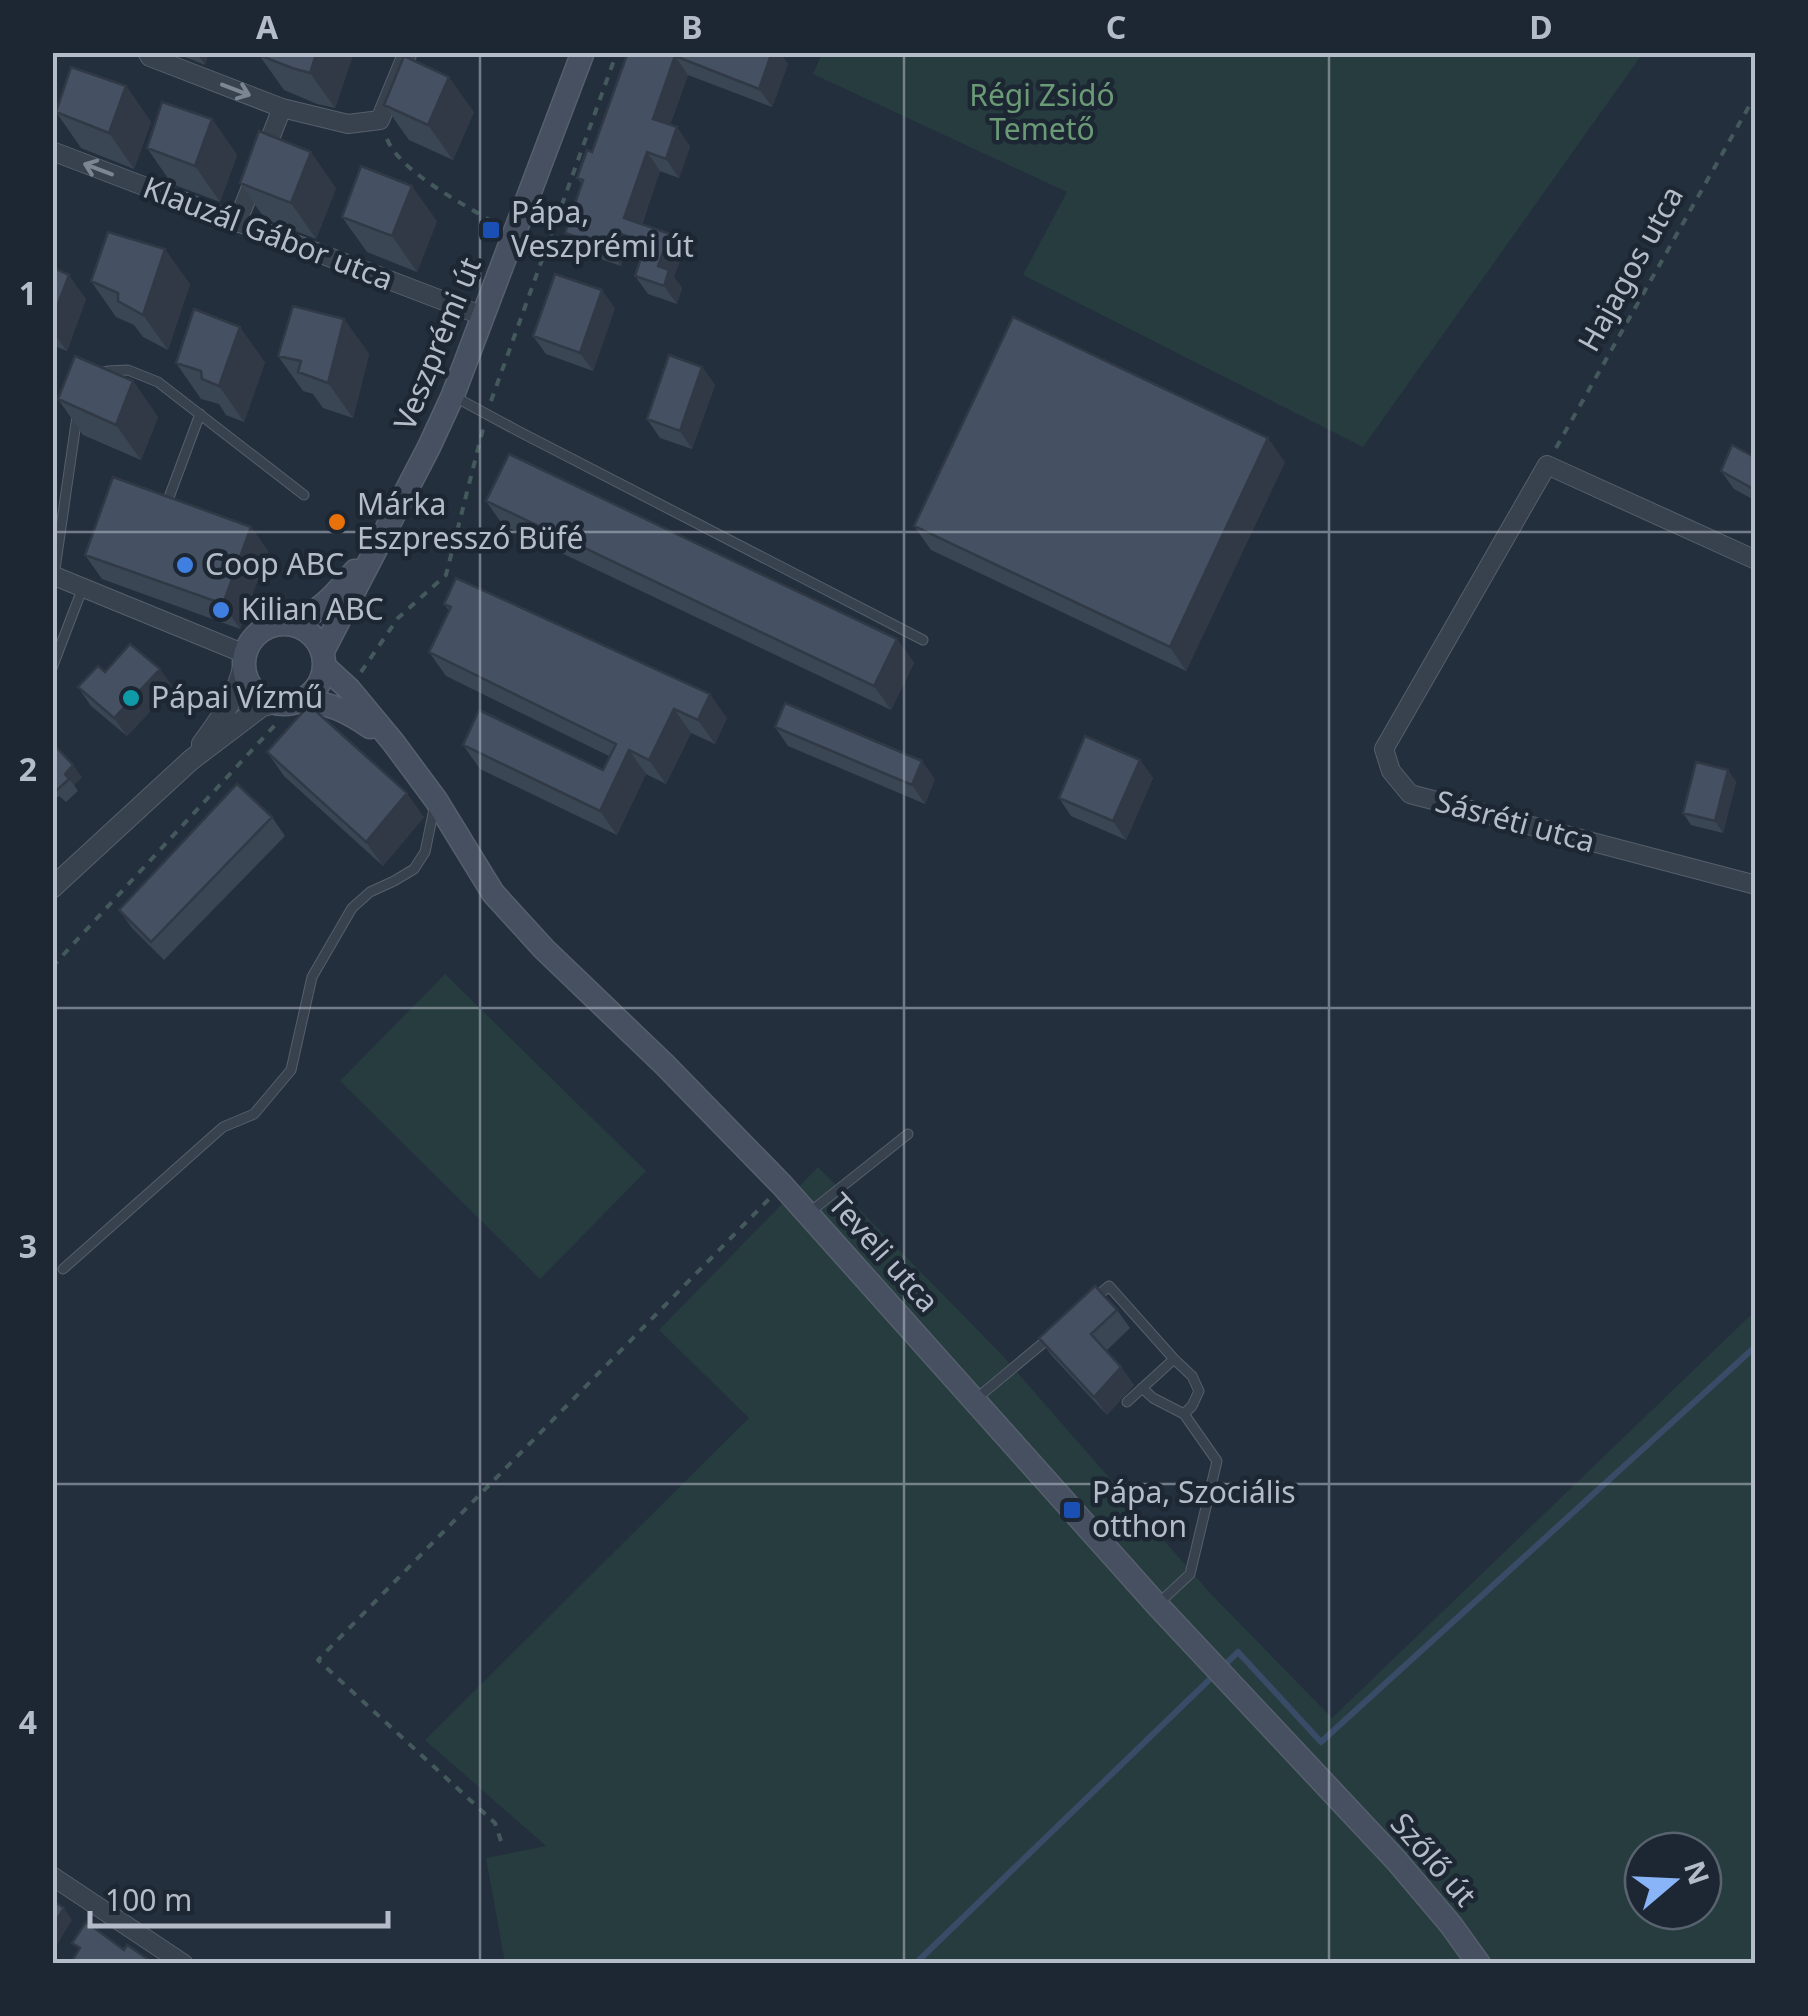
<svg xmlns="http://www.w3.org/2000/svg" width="1808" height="2016" font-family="'Noto Sans',sans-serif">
<rect width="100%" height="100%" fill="#242f3e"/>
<path fill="#263c3f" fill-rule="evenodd" d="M823,52H1643V53L1363,447L1023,275L1067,192L813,74Z
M445,974L646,1171L540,1279L340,1081Z
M818,1167L1002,1355L1210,1593L1332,1718L1755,1311V1963H505L486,1858L546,1846L425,1740L749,1418L659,1330ZM1643,1851H1703V1911H1643Z"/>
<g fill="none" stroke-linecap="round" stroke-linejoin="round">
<path stroke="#394c67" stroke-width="6" d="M915,1964L1238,1652L1321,1742L1756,1346"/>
<defs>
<path id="service" d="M98,374L108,371L128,370L158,382L304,495
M455,397L518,431L923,640
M168,500L200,414
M54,576L77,416
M52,668L83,587
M810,1212L908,1134
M63,1269L223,1127L254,1114L291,1070L312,977L352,908L370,892L394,881L414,869L425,852L435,804
M1095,1298L1109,1286L1174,1359L1127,1402
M1174,1359L1192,1376L1199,1391L1192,1406L1184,1414
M1142,1388L1153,1398L1184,1414L1217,1461L1190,1574L1159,1603
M977,1398L1049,1338"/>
<path id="minor" d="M147,52L150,57L282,108L348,124L380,120L408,52
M52,151L483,316
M237,223L282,108
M1756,560L1547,465L1384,749L1391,771L1410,794L1756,885
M52,575L245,654
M52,1876L184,1964"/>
<path id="tertiary" d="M202,744C221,718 238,695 244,663
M52,888L191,760L262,706L275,703"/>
<path id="secondary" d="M244 664a40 40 0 1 1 80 0a40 40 0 1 1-80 0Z
M292,624C320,612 336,594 355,571
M323,651L429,447L453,395L583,52
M325,667L349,689L393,742L436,800L493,893L544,949L665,1065L782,1185L1157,1605L1396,1860L1451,1925L1479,1964
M301,701C328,702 347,711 370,727"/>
</defs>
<use href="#service" stroke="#565f6c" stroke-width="11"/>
<use href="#minor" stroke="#565f6c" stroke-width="20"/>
<use href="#tertiary" stroke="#565f6c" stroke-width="22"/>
<use href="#secondary" stroke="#565f6c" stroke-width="25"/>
<path stroke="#44595c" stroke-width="4" stroke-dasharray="8 8" stroke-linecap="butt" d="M387,139C401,173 464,204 496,224
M491,401L617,52
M1556,448L1756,94
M361,672L398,618L446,575L483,429
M52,967L276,724
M501,1841L495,1823L318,1660L769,1199"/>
<use href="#service" stroke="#38414e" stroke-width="9"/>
<use href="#minor" stroke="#38414e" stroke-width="18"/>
<use href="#tertiary" stroke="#38414e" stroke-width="20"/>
<use href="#secondary" stroke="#465061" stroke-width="22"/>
</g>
<path fill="#3b4654" d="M173,52H209L205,65Z
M354,52L335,108L317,104L284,90L259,55Z
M628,52L788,64L772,107L688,75L670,125L690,146L679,178L660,171L642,224L670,234L683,252L674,277L682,288L677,304L648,294L635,276L642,255L626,250L621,266L578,251L565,233L582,184L577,178L592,152Z
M126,86L151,122L134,169L81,148L56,112Z
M384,105L474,112L453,160L409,140Z
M212,119L237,155L220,202L172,184L147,148Z
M240,183L336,188L316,239L265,219Z
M342,217L437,221L417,272L367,252Z
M52,267L86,299L67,351L52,345Z
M91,281L190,284L168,350L143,337L134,325L116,317Z
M615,308L593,371L546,354L533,336Z
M344,319L369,354L353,418L323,408L313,394L303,391L278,356Z
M265,362L244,422L226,415L219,404L201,399L176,363Z
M702,367L715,385L692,449L660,438L647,419Z
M133,381L158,417L141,460L83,435L58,399Z
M1756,458V501L1734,489L1721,471Z
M1285,462L1186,671L931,550L914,526Z
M486,501L897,639L914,663L891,710L503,525Z
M251,527L268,551L240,629L102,579L85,555Z
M444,604L727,718L715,744L691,733L666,784L646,774L617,835L480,769L463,745L603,770L609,756L446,676L429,652L449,611Z
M105,672L173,687L127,736L91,706L78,687Z
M775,727L935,779L925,804L788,746Z
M267,752L424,817L383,866L284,776Z
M52,753L82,777L74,785L78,791L66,802L59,796L52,802Z
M1140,760L1153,778L1126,840L1071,816L1059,798Z
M1728,770L1736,782L1723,833L1691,825L1683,813Z
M272,817L285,836L164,960L132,928L119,910Z
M1117,1310L1130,1328L1106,1351L1121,1367L1134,1385L1107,1415L1052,1356L1039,1338Z"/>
<path fill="#303945" d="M196,52H209L205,65Z
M317,52H354L335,108L310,73Z
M772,52H780L788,64L772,107L759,89Z
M675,56L688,75L666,137L653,119Z
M449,77L474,112L453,160L428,125Z
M126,86L151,122L134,169L109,133Z
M212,119L237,155L220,202L195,166Z
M677,127L690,146L679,178L666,159Z
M311,152L336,188L316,239L291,203Z
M647,152L660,171L637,236L624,218Z
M412,186L437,221L417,272L392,236Z
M613,231L626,250L621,266L608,248Z
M670,234L683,252L674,277L682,288L677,304L664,286L658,266Z
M165,249L190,284L168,350L143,315Z
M69,275L86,299L67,351L52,331V320Z
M602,290L615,308L593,371L580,353Z
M344,319L369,354L353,418L328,383Z
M240,327L265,362L244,422L219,386Z
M702,367L715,385L692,449L680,431Z
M133,381L158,417L141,460L116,425Z
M1268,438L1285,462L1186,671L1170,647Z
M251,527L268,551L240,629L223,604Z
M897,639L914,663L891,710L874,686Z
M160,669L173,687L127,736L114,718Z
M710,694L727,718L715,744L698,720Z
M674,709L691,733L666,784L649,760Z
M629,750L646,774L617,835L600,811Z
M1140,760L1153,778L1126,840L1113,821Z
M922,761L935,779L925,804L912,785Z
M73,765L82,777L74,785L65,774Z
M1728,770L1736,782L1723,833L1715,821Z
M407,793L424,817L383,866L366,842Z
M1121,1367L1134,1385L1107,1415L1094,1397Z
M64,1908L72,1920L54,1950L52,1948V1927Z"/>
<path fill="#455162" stroke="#303945" stroke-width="2.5" d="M260,52H317L310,73L292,68L259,55Z
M628,52H772L759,89L675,56L653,119L677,127L666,159L647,152L624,218L670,234L658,266L669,270L664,286L635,276L646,243L613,231L608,248L565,233L583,180L577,178L587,150L592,152Z
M404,56L449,77L428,125L384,105Z
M71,67L126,86L109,133L56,112Z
M162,102L212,119L195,166L147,148Z
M259,131L311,152L291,203L240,183Z
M361,166L412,186L392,236L342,217Z
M108,232L165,249L143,315L118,301V293L91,281Z
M52,267L69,275L52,320Z
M555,274L602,290L580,353L533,336Z
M293,306L344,319L328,383L298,372L301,361L278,356Z
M194,309L240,327L219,386L202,379L201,371L176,363Z
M1013,317L1268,438L1170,647L914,526Z
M669,355L702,367L680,431L647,419Z
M75,356L133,381L116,425L58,399Z
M1732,445L1756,458V497L1752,495L1755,490L1721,471Z
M509,454L897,639L874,686L486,501Z
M113,477L251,527L223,604L85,555Z
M456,578L710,694L698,720L674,709L649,760L629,750L600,811L463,745L479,710L603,770L616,744L429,652L451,607L444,604Z
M130,644L160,669L114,718L78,687L98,666L105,672Z
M785,703L922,761L912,785L775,727Z
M309,705L407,793L366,842L267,752Z
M1085,736L1140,760L1113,821L1059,798Z
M57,748L73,765L65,774L69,779L57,790L52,785V753Z
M1696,762L1728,770L1715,821L1683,813Z
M237,784L272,817L151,942L119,910Z
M1095,1286L1117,1310L1091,1334L1121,1367L1094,1397L1039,1338Z
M52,1900L64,1908L52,1927Z
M86,1922L124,1950L127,1945L155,1964H70L80,1948L72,1943Z"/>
<defs><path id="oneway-shaft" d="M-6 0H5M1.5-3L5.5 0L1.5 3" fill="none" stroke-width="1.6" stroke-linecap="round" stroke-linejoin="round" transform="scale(2.5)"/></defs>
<g stroke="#7c8592">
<use href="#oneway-shaft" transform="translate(236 90) rotate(21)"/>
<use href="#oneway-shaft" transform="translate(98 169) rotate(-159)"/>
</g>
<path fill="none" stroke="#b4bcc9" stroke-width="2.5" stroke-opacity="0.55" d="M480,52V1964M904,52V1964M1329,52V1964M52,532H1756M52,1008H1756M52,1484H1756"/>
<g fill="#1a4fb4" stroke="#1d2633" stroke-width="4">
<rect x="481" y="220" width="20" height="20" rx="5"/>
<rect x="1062" y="1500" width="20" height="20" rx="5"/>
</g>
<circle fill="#e8710a" stroke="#1d2633" stroke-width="4" cx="337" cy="522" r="10"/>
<g fill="#3f7fe0" stroke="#1d2633" stroke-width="4">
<circle cx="185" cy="565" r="10"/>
<circle cx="221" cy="610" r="10"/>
</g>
<circle fill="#0f9aa8" stroke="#1d2633" stroke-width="4" cx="131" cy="698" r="10"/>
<g text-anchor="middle" stroke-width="9" stroke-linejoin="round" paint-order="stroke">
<g font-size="30" fill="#6b9a76" stroke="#1d2633">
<text x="1042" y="106">Régi Zsidó<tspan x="1042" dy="34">Temető</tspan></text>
</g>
<g font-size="30" fill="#b4bcc9" stroke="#1d2633" text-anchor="start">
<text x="511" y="223">Pápa,<tspan x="511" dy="34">Veszprémi út</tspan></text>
<text x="357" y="515">Márka<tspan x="357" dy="34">Eszpresszó Büfé</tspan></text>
<text x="205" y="575">Coop ABC</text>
<text x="241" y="620">Kilian ABC</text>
<text x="151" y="708">Pápai Vízmű</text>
<text x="1092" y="1503">Pápa, Szociális<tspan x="1092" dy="34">otthon</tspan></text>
</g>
<g font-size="30" fill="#b4bcc9" stroke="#1d2633">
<text transform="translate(268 234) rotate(21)" y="10">Klauzál Gábor utca</text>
<text transform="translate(1631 269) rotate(-61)" y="10">Hajagos utca</text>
<text transform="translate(438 344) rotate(-68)" y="10">Veszprémi út</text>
<text transform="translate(1515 822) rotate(15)" y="10">Sásréti utca</text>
<text transform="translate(883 1253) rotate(48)" y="10">Teveli utca</text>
<text transform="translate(1433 1860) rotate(49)" y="10">Szőlő út</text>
</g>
</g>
<rect width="1808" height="2016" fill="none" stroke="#1d2633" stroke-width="110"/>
<g transform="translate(1673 1881) rotate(71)"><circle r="48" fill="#1d2633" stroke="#59626f" stroke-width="2.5"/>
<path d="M0-8L18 38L0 25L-18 38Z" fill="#8ab4f8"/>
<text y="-15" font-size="28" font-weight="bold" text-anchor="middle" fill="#b4bcc9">N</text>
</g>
<path d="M90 1911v15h298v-15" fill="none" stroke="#b4bcc9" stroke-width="5"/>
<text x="105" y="1911" font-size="30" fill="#b4bcc9" stroke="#1d2633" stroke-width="8" paint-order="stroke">100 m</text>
<rect x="55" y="55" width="1698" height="1906" fill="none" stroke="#b4bcc9" stroke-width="4"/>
<g font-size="32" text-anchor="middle" font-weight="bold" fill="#b4bcc9">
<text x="267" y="39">A</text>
<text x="692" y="39">B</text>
<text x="1116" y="39">C</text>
<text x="1541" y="39">D</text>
<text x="28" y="305">1</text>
<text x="28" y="781">2</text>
<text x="28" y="1258">3</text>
<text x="28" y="1734">4</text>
</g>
</svg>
